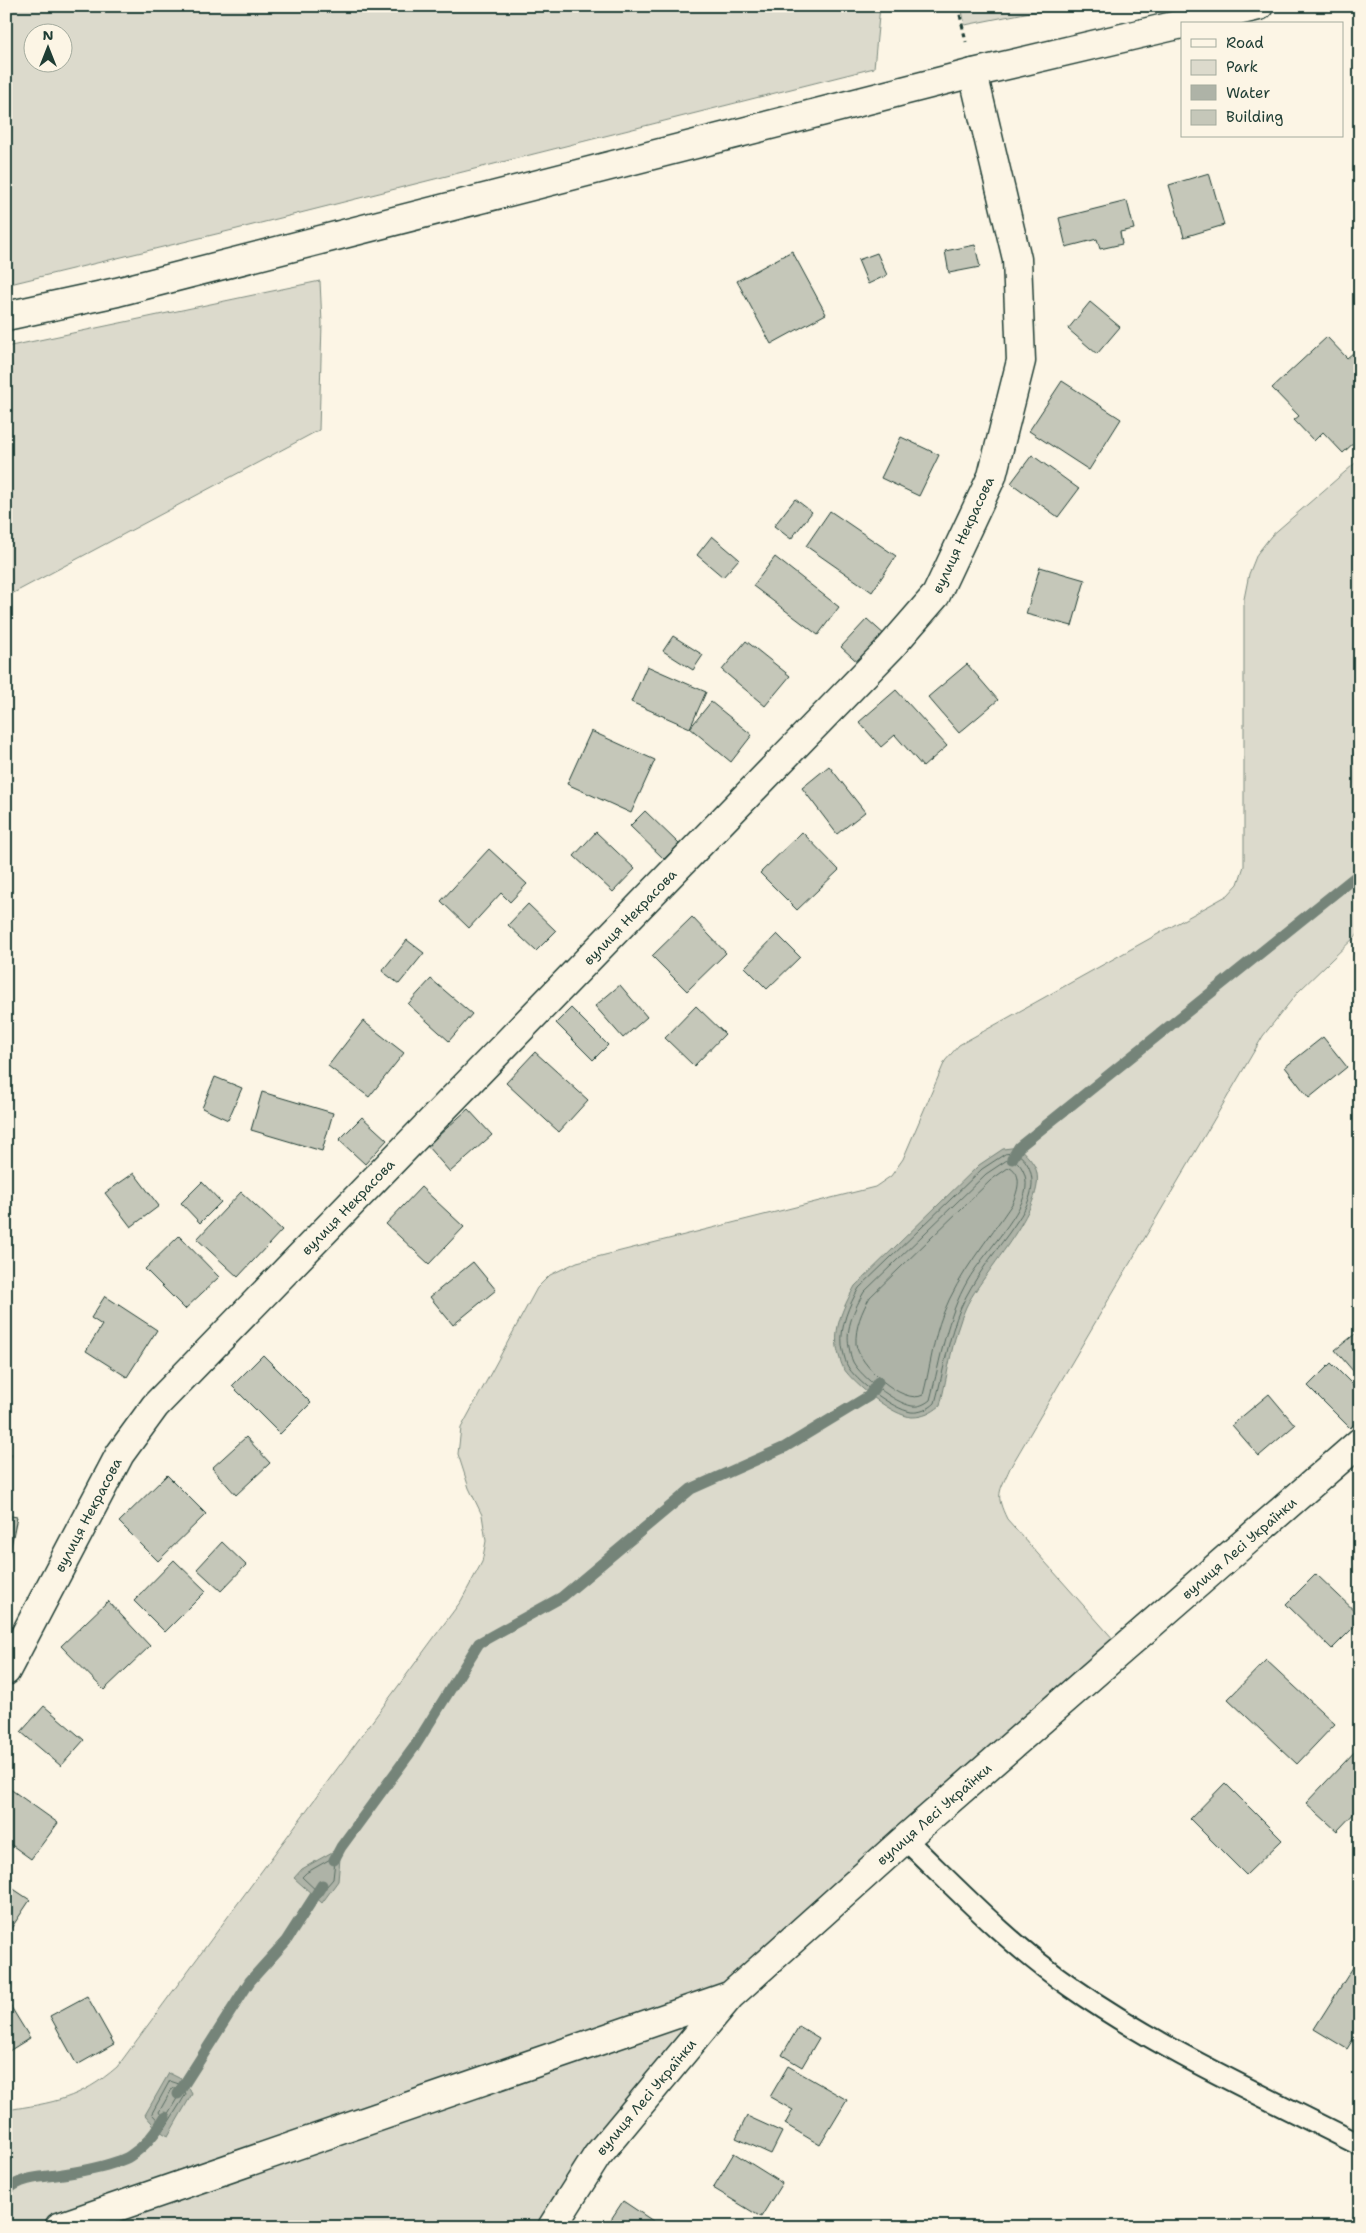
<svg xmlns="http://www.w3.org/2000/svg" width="1366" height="2233" font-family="'Shantell Sans',sans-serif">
<rect width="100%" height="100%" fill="#fcf5e5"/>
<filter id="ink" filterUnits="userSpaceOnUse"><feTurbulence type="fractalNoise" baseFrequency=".02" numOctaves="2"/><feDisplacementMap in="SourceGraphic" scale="10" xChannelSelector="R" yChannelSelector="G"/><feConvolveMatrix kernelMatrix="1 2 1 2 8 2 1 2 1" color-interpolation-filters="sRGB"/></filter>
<g filter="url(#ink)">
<path fill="#dcdacc" stroke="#7e8c80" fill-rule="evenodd" d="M6,6H880L874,68L237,229L6,285ZM62,32V62H32V32Z
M961,6H1060L965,25Z
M320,281L322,323L319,430L6,597V347Z
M1360,459V932L1298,992L1263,1036L1010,1468C999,1493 995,1494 1007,1519L1122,1649L730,1996L552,2227H6V2110C53,2103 80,2099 117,2067L461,1601L482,1562L486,1541L482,1515L469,1488L458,1454L461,1428L537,1288L550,1275L577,1262L875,1187L891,1176L903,1159L945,1061L959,1045L1228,895L1238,884L1244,866V599L1249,574L1257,554L1271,536Z"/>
<path fill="#aeb3a7" stroke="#758479" d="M1019,1147C1024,1153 1030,1158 1034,1165C1054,1200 982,1273 966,1307C952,1337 948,1374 940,1406C931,1413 924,1417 912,1417C893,1416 855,1385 844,1369C841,1364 838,1353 837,1347C834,1325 845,1304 855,1286L979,1165L1003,1149Z
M341,1847L338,1881L322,1903L294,1878L302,1869Z
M169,2073L185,2081L192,2094L168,2136L158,2130L145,2115Z"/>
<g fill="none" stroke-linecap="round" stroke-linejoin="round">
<path stroke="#586c62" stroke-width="1" d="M1016,1153C1031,1161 1035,1180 1030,1196C1026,1210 1017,1221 1009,1233C992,1256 973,1280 961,1307C948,1337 944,1371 935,1403C929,1409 920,1413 911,1412C893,1409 855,1381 847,1365C845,1360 843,1351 842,1346C840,1326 849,1305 859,1288L982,1169L1005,1154Z
M1014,1159C1025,1168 1028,1180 1025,1193C1019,1218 982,1256 968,1280C946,1318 941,1358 930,1400C925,1404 919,1407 912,1406C895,1403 861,1377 853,1362C851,1358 850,1352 849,1347C845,1328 855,1308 864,1292L986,1174L1007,1160Z
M1010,1167C1024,1175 1017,1193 1012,1204C988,1240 959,1273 943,1314C933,1339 930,1369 923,1395C903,1406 858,1364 856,1344C855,1327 862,1311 870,1297L991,1180Z
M331,1859L335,1861L333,1879L320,1894L302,1877L306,1873Z
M170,2081L182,2085L186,2094L165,2128L152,2114Z
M175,2088L179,2095L166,2117L163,2118L159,2112L172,2089Z"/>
<path stroke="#758479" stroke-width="11" d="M1012,1159L1019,1147L1360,873
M334,1860L341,1847L415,1746L479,1643L562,1597L691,1489L785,1447L869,1396L878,1382
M178,2094L250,1981L286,1941L322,1885
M6,2191C20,2178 38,2177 56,2175C73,2173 116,2165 130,2156C144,2147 157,2131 165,2117"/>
</g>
<path fill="#c5c7b9" stroke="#1f3d34" d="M1209,173L1224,225L1184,237L1169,185Z
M1127,201L1134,229L1120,232L1122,244L1100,249L1097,239L1066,247L1059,218Z
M975,245L980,267L949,273L945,251Z
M792,251L826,314L771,344L737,281Z
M877,253L887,275L868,284L858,260Z
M1090,302L1120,327L1097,354L1068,329Z
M1327,337L1347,358L1353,353L1360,360V437L1343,453L1323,432L1314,441L1294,420L1299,416L1272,388Z
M1062,381L1121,419L1089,470L1029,431Z
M901,437L939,455L919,496L881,478Z
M1032,455L1079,489L1058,517L1011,483Z
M795,499L812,512L791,539L774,526Z
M830,511L896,556L872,592L806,546Z
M712,536L739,559L723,577L697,555Z
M775,557L839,607L818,635L753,586Z
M1040,567L1085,580L1072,626L1026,614Z
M867,619L887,637L862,666L841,647Z
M673,636L703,655L693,670L663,651Z
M746,641L790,676L765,706L722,670Z
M967,664L998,700L959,733L928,697Z
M647,666L706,692L690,728L631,702Z
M896,690L947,746L923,767L895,735L881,747L859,722Z
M711,702L752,735L731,762L690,728Z
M591,731L655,760L631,813L567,784Z
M829,766L865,812L837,834L802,788Z
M645,811L679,844L664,859L630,826Z
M596,832L635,869L613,892L574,856Z
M802,832L839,870L797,910L760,873Z
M489,849L527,884L510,902L501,893L469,928L441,901Z
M528,904L556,931L536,951L508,925Z
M692,917L726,953L687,991L652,956Z
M777,934L800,957L767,989L745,967Z
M407,940L424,953L399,984L382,971Z
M431,979L472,1014L449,1041L408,1004Z
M620,985L647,1017L623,1038L595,1006Z
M696,1006L725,1034L694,1066L665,1038Z
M571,1008L608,1045L593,1060L556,1023Z
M363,1021L404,1053L369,1097L328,1066Z
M1323,1037L1347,1067L1309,1098L1285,1067Z
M535,1052L588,1100L559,1132L506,1083Z
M215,1077L242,1088L228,1120L202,1108Z
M262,1092L333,1113L322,1151L251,1130Z
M468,1109L492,1135L450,1172L427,1146Z
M362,1117L387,1140L365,1164L339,1140Z
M134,1173L159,1206L131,1227L105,1193Z
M202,1182L221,1202L200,1223L181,1203Z
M421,1187L464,1227L429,1264L386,1224Z
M241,1192L282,1230L238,1277L197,1239Z
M179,1236L219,1277L185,1309L145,1269Z
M473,1262L496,1290L453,1325L430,1297Z
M105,1296L157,1330L127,1377L86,1351L102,1325L91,1318Z
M1360,1330V1379L1335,1350Z
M263,1355L311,1403L280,1434L232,1386Z
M1331,1363L1360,1392V1418L1350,1428L1308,1386Z
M1269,1394L1295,1425L1259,1456L1232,1425Z
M246,1437L270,1463L236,1495L212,1468Z
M6,1452L12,1454L6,1469Z
M167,1475L206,1514L158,1561L119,1522Z
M6,1515L17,1517L7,1566H6Z
M222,1542L246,1565L221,1591L197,1569Z
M174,1560L206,1591L165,1632L134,1601Z
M1316,1574L1360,1616V1621L1332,1649L1286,1604Z
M108,1601L150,1646L104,1690L61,1646Z
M1266,1660L1335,1724L1297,1764L1228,1699Z
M44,1706L84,1740L61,1766L21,1732Z
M1360,1746V1807L1337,1831L1306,1803Z
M1225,1783L1282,1840L1246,1875L1190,1819Z
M6,1786L58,1823L31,1859L6,1841Z
M6,1884L30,1900L6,1936Z
M1357,1961L1360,1963V2028L1347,2049L1314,2029Z
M87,1996L114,2044L77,2065L50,2016Z
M8,2002L30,2038L9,2051L6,2046V2003Z
M799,2026L819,2038L802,2067L782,2055Z
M788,2066L847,2100L820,2145L785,2124L793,2110L770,2097Z
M747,2116L782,2132L771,2154L736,2138Z
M734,2153L782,2183L761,2217L713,2188Z
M623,2201L662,2227H606Z"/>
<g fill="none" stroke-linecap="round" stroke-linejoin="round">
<defs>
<path id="service" d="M905,1839C958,1890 1010,1945 1071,1987C1161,2050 1262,2095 1360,2145"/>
<path id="minor" d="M6,1671L120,1454L155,1406L890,648L936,595L992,476L1021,361L1017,259L973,73
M59,2227L729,1996
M552,2227L597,2156L730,1996L905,1839L1360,1442"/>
<path id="secondary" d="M1184,24L1259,6
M6,316L117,292L973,73L1182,24"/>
</defs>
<use href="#service" stroke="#1f3d34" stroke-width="24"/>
<use href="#minor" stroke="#1f3d34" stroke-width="31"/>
<use href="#secondary" stroke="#1f3d34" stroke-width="31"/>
<path stroke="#1f3d34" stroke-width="3" stroke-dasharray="5 4" stroke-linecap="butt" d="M958,6L966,42"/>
<use href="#service" stroke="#fcf5e5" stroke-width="20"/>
<use href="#minor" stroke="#fcf5e5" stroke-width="28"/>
<use href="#secondary" stroke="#fcf5e5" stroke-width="28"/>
</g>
</g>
<g text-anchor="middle" stroke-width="5" stroke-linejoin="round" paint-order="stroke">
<g font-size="14" fill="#1f3d34" stroke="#fcf5e5">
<text transform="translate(963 535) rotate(-65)" y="5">вулиця Некрасова</text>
<text transform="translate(630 917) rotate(-46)" y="5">вулиця Некрасова</text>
<text transform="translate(348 1207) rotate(-46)" y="5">вулиця Некрасова</text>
<text transform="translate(88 1515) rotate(-62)" y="5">вулиця Некрасова</text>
<text transform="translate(1239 1548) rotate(-41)" y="5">вулиця Лесі Українки</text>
<text transform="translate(934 1814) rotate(-41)" y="5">вулиця Лесі Українки</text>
<text transform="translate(646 2097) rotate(-50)" y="5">вулиця Лесі Українки</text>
</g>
</g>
<rect width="1366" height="2233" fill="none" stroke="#fcf5e5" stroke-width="25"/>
<rect x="12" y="12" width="1341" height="2208" fill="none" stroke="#1f3d34" stroke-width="2" filter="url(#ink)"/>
<rect x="1181" y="22" width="162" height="115" fill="#fcf5e5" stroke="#a4ab9e"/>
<rect x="1191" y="39" width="25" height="8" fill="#fcf5e5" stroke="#a4ab9e"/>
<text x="1226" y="48" font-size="15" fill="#1f3d34">Road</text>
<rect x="1191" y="60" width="25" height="15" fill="#dcdacc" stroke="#a4ab9e"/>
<text x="1226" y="72" font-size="15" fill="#1f3d34">Park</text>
<rect x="1191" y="85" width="25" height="15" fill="#aeb3a7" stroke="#a4ab9e"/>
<text x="1226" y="98" font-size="15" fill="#1f3d34">Water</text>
<rect x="1191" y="110" width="25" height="15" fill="#c5c7b9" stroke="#a4ab9e"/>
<text x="1226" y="122" font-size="15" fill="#1f3d34">Building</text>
<g transform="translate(48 48)"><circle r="24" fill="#fcf5e5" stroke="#a4ab9e"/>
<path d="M0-4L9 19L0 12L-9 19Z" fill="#1f3d34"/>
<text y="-8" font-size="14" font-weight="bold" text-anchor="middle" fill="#1f3d34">N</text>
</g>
</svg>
